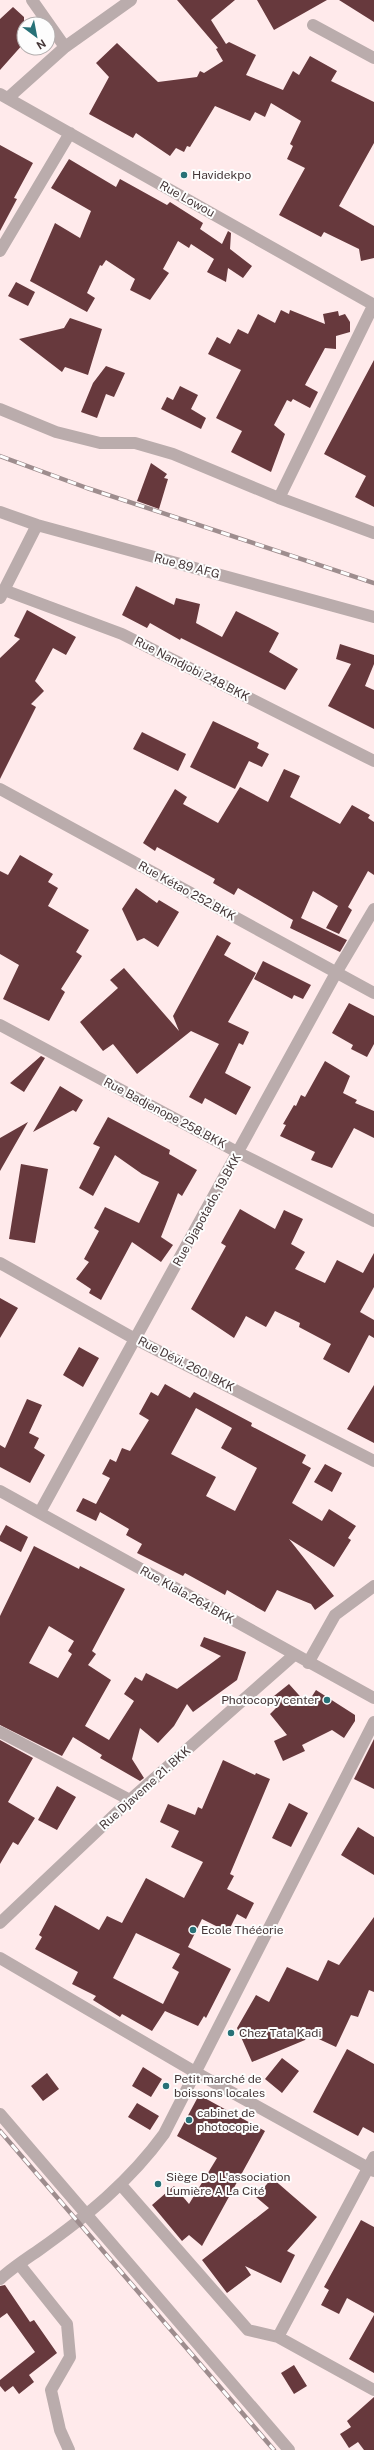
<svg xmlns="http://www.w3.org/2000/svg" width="374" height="2450" font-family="'Public Sans',sans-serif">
<rect width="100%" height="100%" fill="#ffeaeb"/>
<path fill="#67393d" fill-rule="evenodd" d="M177,0H235L211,20L226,44L229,42L256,55L246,75L283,90L293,71L299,75L310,56L337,71L331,81L374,102V143L339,206L374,226V258L361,261L359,249L324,232L321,237L279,215L305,168L287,159L293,146L290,144L301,121L271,103L265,117L255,112L250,121L215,106L190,147L187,146L184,152L176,148L170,156L136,133L133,138L89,114L109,77L96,63L117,43L158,82L197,77L200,71L204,73L223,61L216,49L218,48Z
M257,0H327L274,30Z
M339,0H374V22Z
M13,7L24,17V43L0,70V19Z
M0,145L33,163L14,198L17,199L0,231Z
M69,159L116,187L120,179L167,205L170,202L203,223L200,229L222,244L228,231L231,233L230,249L252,266L243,278L228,268L226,282L207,272L214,259L191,244L189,248L178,241L163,269L169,273L150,300L130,290L135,279L106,260L102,266L100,265L87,293L95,298L87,312L30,281L55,223L80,238L91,211L51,188Z
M16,282L35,292L28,306L8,296Z
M281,310L289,314L290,310L325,324L323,314L338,311L339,316L345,314L350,322V332L336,336V349L325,348L305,385L318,392L310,408L293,399L291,402L287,400L274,425L285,434L271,472L231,452L242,431L216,418L241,370L208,354L217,337L230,344L238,329L248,334L258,314L275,323Z
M70,318L102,329L88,375L65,367L62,372L19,339L64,328Z
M374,360V507L355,497L366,476L324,454Z
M106,366L125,373L114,397L106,394L97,418L81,412L93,383Z
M180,386L198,395L191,409L206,418L201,429L161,409L167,397L173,400Z
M151,463L167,474L164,478L168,479L159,509L137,501Z
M136,586L174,605L176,598L200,604L196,623L222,637L236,611L268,627L279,633L269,652L298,669L285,690L181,638L180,640L150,623L147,628L122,615Z
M27,610L76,637L66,655L53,648L35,681L44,691L31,704L36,707L0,779V658L20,639L14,636Z
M340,644L374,655V664L365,686L374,690V729L328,706L351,664L336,659Z
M213,721L259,743L257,748L269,754L262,767L249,761L235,789L190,767Z
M142,732L186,754L178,771L133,749Z
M284,769L300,776L290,797L340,824L352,805L370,815L368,818L374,822V875L368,871L348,907L352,910L339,934L326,928L338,906L313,891L301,918L347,940L340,952L290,928L293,920L238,888L234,895L213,883L215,879L157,847L155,851L143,843L175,789L187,797L183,804L218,823L240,787L268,802Z
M20,855L53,874L48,882L58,888L48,906L89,930L76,952L82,956L61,989L65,992L49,1021L3,999L19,965L0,954V871L8,875Z
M136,888L157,903L159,900L179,912L158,947L144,938L137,941L122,909Z
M217,935L231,943L224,955L256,973L228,1022L249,1032L243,1045L239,1043L225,1073L251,1087L236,1115L205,1098L202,1104L189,1097L219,1044L191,1031L137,1074L113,1044L103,1051L80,1022L118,988L110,980L124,968L179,1031L173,1016Z
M263,961L311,985L303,999L294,995L292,999L254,979Z
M349,1003L374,1016V1044L367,1057L351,1049L353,1045L332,1033Z
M41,1056L45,1058L24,1092L10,1083Z
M325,1061L350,1076L343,1093L357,1100L355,1103L374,1111V1138L354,1128L332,1168L311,1160L315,1152L280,1136L286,1125L283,1124L294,1105L296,1106L301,1095L305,1097Z
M60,1086L83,1100L76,1112L73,1110L33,1132Z
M108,1117L170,1150L169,1154L197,1170L182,1196L178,1193L161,1237L173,1245L161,1262L132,1242L101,1300L89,1293L91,1289L76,1279L89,1262L84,1259L99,1231L94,1228L105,1207L139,1223L159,1182L142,1174L115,1155L93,1196L79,1188L100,1147L93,1144Z
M28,1122L0,1171V1138Z
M21,1164L48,1169L35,1243L9,1239Z
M240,1209L275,1229L284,1210L303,1219L291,1244L305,1252L295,1269L325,1283L337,1260L363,1273L374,1253V1287L360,1312L374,1320V1338L369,1335L349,1373L323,1359L331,1344L299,1327L300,1323L275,1311L266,1327L246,1316L234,1338L191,1309L226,1246L221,1243Z
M0,1298L18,1308L0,1338Z
M79,1347L99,1358L83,1387L63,1375Z
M165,1384L190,1398L194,1392L252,1423L251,1426L306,1455L302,1463L311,1468L292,1503L322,1521L329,1509L356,1526L348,1538L351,1540L334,1567L289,1539L334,1596L315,1610L311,1604L277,1590L265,1612L227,1590L225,1595L185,1573L183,1576L137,1553L142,1544L126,1535L129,1529L100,1512L96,1521L76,1511L83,1498L96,1504L110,1478L102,1474L110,1459L116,1462L122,1448L130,1451L149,1420L139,1414L151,1392L158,1396ZM196,1408L232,1428L221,1448L257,1468L235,1511L206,1496L216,1477L171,1454Z
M374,1385V1443L347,1429Z
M27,1399L42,1405L29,1433L39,1438L34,1448L45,1455L30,1483L0,1467V1445L5,1448Z
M325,1464L342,1473L332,1492L314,1482Z
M6,1525L28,1537L21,1552L0,1541V1536Z
M34,1546L79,1569L80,1566L125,1589L92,1651L96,1654L88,1665L111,1680L85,1726L109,1740L134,1701L124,1694L135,1677L142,1681L146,1673L177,1689L221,1656L200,1646L204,1637L246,1652L237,1680L193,1712L187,1704L174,1726L158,1743L140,1728L132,1759L144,1778L140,1781L100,1758L102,1755L73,1737L62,1756L0,1725V1616ZM49,1626L74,1641L68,1651L72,1654L58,1678L29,1663Z
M289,1684L307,1704L316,1690L355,1715V1721L344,1738L332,1730L302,1745L305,1751L283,1761L274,1741L287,1735L270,1714L276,1708L269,1700Z
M374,1739V1789L354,1779Z
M0,1740L33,1758L8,1802L35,1818L18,1845L13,1842L0,1864Z
M223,1760L255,1775L256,1773L270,1779L230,1874L234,1876L227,1889L254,1903L246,1919L237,1914L228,1932L202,1919L188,1947L231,1969L206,2018L204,2016L198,2026L165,2011L152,2031L122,2014L120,2017L93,2000L96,1996L72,1984L78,1972L35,1949L42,1937L39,1935L55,1905L99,1930L107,1916L122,1923L146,1878L184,1898L203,1862L171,1847L179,1831L160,1822L168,1804L195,1815L198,1807L202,1809ZM136,1933L180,1954L172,1968L179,1972L163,2004L113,1978Z
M57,1786L76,1797L57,1830L38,1820Z
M289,1803L308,1813L291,1847L272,1838Z
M358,1827L374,1837V1875L341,1855Z
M374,1917V1992L369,1990L358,2017L351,2015L336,2047L308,2034L305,2040L252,2062L237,2028L256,1995L269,2002L287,1967L318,1981L328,1960L339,1965Z
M347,2049L374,2064V2133L363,2127L358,2136L313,2112Z
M282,2058L299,2071L282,2093L265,2079Z
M143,2067L162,2079L151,2097L132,2086Z
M47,2073L59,2089L43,2101L31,2086Z
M199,2095L265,2131L202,2246L189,2235L182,2241L152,2205L174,2186L189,2204L217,2158L177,2136Z
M137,2103L159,2116L150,2130L128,2117Z
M272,2178L317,2217L287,2251L295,2255L281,2283L245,2266L251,2275L227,2293L202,2260L269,2208L256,2197Z
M361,2220L374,2227V2313L347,2298L339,2314L321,2305L329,2290L324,2287Z
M5,2285L30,2322L34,2320L57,2353L29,2375L34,2382L19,2394L13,2386L5,2392L0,2386V2380L35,2352L7,2313L0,2318V2286Z
M374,2315V2373L349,2359Z
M294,2365L307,2386L294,2394L281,2373Z
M374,2397V2450H364L358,2442L349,2448L340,2434L351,2427L347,2421Z"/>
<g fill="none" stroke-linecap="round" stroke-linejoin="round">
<path stroke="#baacac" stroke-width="12" d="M32,0L65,47
M313,25L374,58
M0,94L374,305
M8,98L65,47L131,0
M0,251L70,133
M0,409L56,432L100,443H135L173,454L279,498L374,533
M279,498L374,304
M0,512L37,525L374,617
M4,590L122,634L374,761
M0,598L37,525
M0,789L374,993
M0,1025L239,1153L374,1221
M0,1263L135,1339L374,1461
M0,1491L374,1698
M40,1512L336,973L374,909
M308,1663L335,1615L374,1586
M0,1732L130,1800
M0,1923L130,1800L294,1655
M0,1958L195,2072L374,2171
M0,2114L289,2450
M121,2185L248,2330L278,2337L374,2390
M19,2264L67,2324L70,2357L51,2390L60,2430L69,2450
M0,2279C12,2268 26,2259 39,2250C87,2216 130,2181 164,2134L374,1722
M278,2337L374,2157"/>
<defs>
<path id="rail" d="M0,456L87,488L374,583
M0,2131L274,2450"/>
</defs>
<use href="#rail" stroke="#9e8d8e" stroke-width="4.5"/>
<use href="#rail" stroke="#fdfdfd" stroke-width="3" stroke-dasharray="9" stroke-linecap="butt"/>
</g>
<g fill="#277177" stroke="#fdfdfd" stroke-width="1.5">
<circle cx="184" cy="175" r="4"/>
<circle cx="327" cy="1700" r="4"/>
<circle cx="193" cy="1930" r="4"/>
<circle cx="231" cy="2033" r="4"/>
<circle cx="166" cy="2086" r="4"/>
<circle cx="189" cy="2120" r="4"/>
<circle cx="158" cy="2184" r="4"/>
</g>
<g text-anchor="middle" stroke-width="4" stroke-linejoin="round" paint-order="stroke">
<g font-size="12" fill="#453738" stroke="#fdfdfd" text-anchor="start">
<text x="192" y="179">Havidekpo</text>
<text x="319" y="1704" text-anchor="end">Photocopy center</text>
<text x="201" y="1934">Ecole Thééorie</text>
<text x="239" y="2037">Chez Tata Kadi</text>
<text x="174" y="2083">Petit marché de<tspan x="174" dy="14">boissons locales</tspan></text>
<text x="197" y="2117">cabinet de<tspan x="197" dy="14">photocopie</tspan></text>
<text x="166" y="2181">Siège De L'association<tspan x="166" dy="14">Lumière A La Cité</tspan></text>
</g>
<g font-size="12" fill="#453738" stroke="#fdfdfd">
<text transform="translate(187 199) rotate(29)" y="4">Rue Lowou</text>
<text transform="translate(187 566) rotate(15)" y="4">Rue 89 AFG</text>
<text transform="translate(192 669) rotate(27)" y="4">Rue Nandjobi 248.BKK</text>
<text transform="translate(187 891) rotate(29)" y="4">Rue Kétao 252.BKK</text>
<text transform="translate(165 1113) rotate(28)" y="4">Rue Badjenope 258.BKK</text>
<text transform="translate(207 1210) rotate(-61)" y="4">Rue Djapotado. 19.BKK</text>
<text transform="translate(186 1364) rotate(27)" y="4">Rue Dévi. 260. BKK</text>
<text transform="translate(187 1595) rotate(29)" y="4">Rue Klala.264.BKK</text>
<text transform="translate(145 1788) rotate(-42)" y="4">Rue Djaveme 21. BKK</text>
</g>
</g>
<g transform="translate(36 36) rotate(148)"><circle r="19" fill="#fdfdfd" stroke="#b3aeae"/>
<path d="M0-3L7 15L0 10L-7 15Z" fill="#277177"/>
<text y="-6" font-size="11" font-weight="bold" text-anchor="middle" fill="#453738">N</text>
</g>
</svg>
